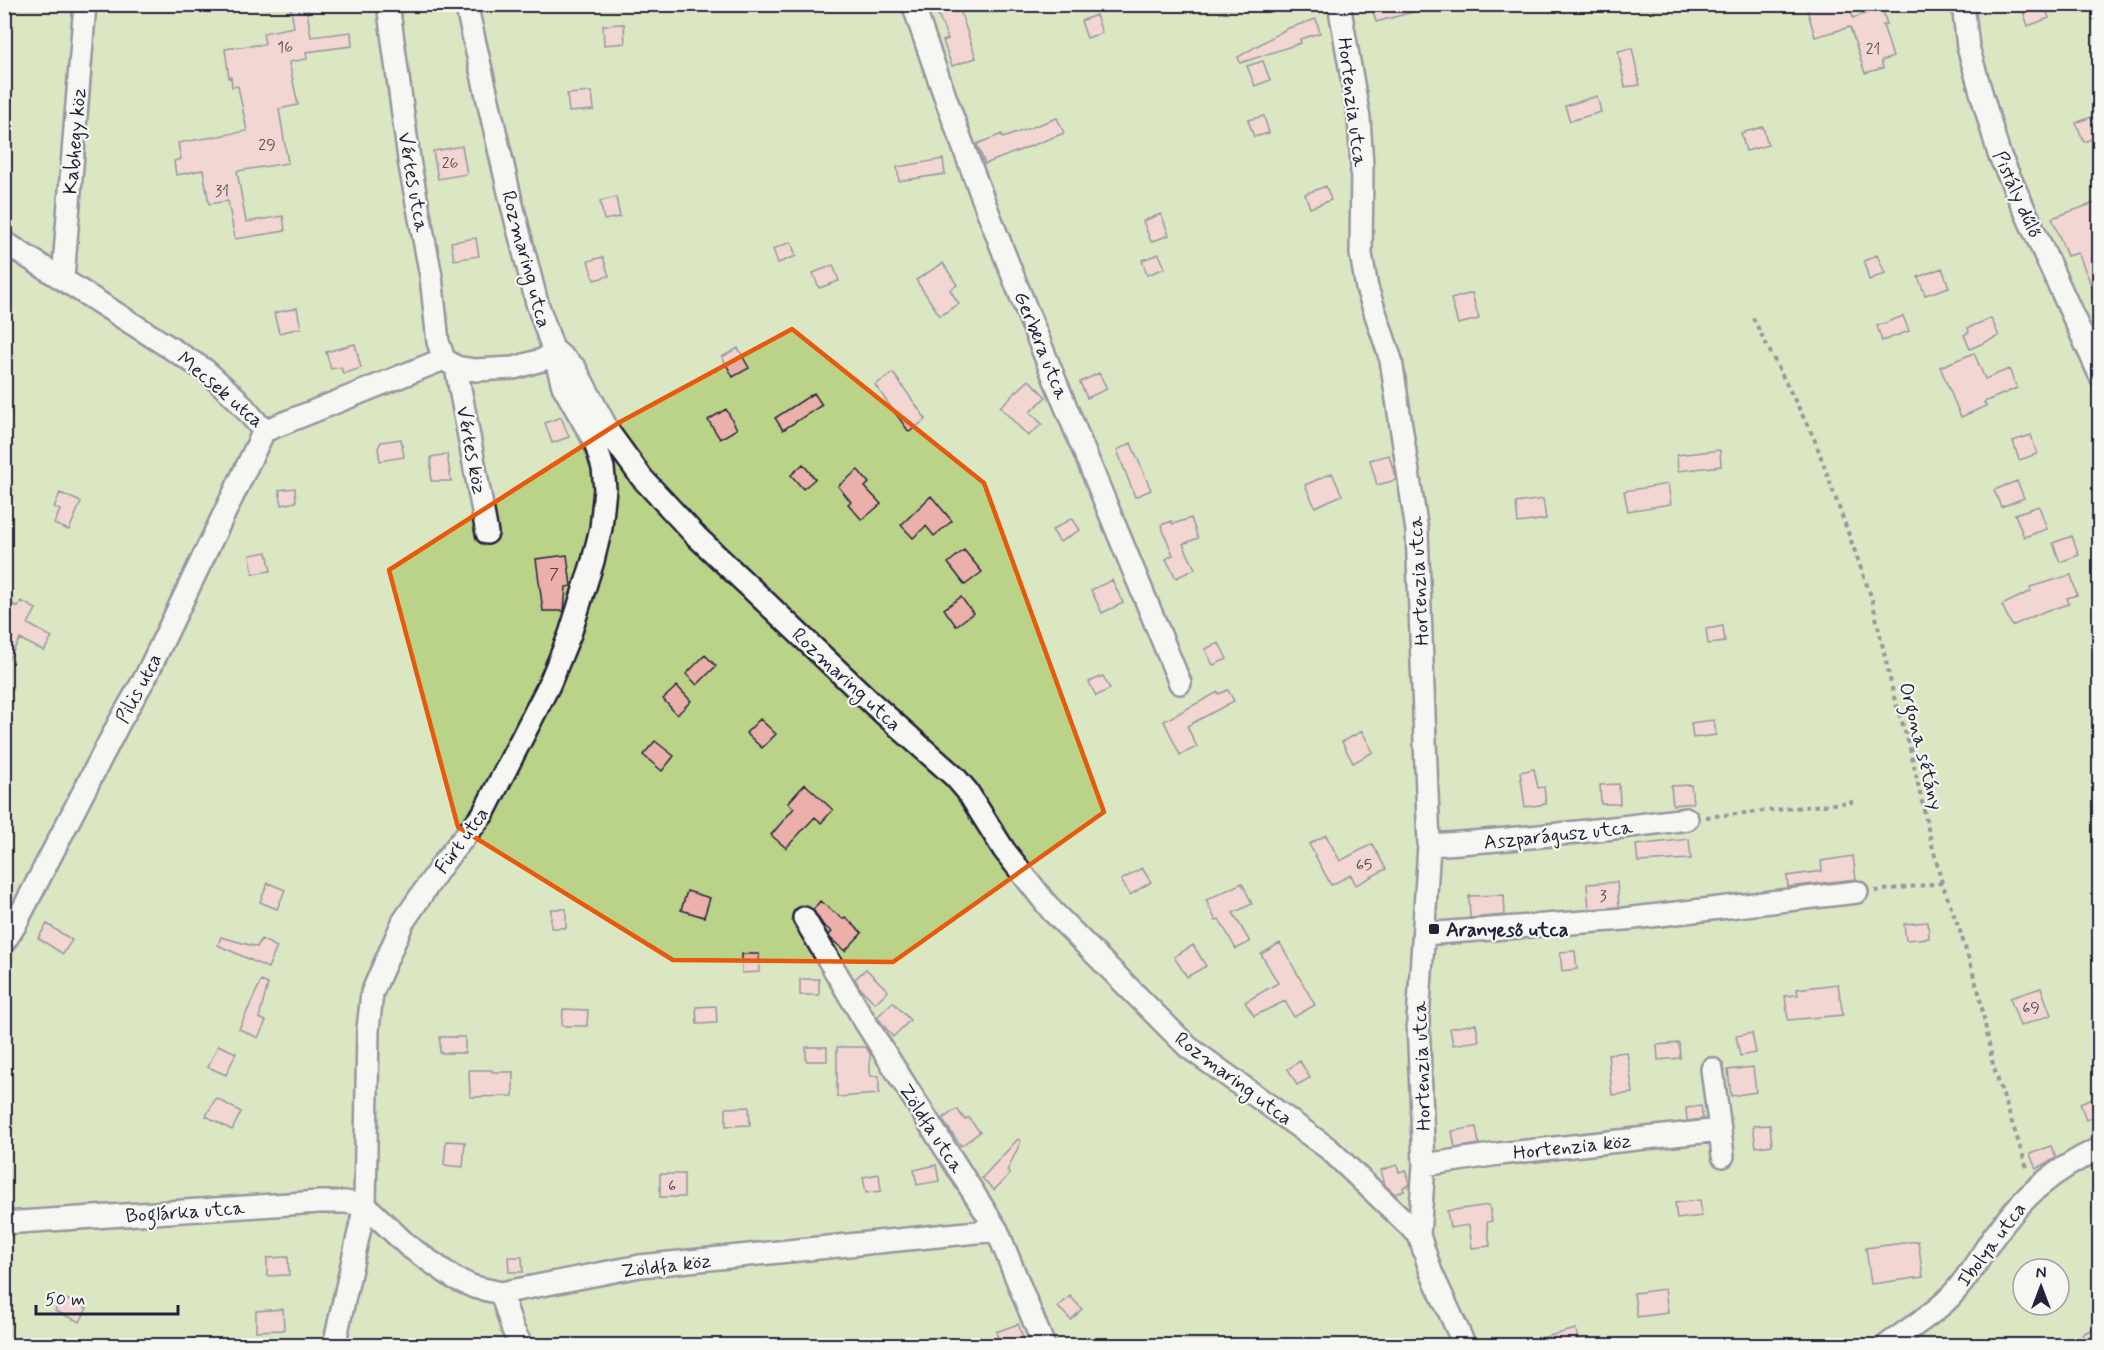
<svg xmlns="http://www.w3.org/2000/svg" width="2104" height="1350" font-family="Mynerve,sans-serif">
<rect width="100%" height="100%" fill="#f6f6f2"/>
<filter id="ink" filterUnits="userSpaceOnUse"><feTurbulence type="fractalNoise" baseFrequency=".0167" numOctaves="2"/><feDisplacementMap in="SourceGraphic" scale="12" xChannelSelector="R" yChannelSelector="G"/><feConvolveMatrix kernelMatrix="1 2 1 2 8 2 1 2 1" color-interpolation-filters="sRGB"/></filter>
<g filter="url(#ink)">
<path fill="#bbd389" stroke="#6e7a62" stroke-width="1.5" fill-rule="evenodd" d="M5,5H2099V1345L5,1346ZM2023,1269H2059V1305H2023Z"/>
<path fill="#ebb0a9" stroke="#22223b" stroke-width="1.5" d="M290,4H306L311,37L351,32L352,46L306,52L307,59L289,62L298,105L279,109L288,163L237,171L246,222L283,216L285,231L235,239L228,201L209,204L203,170L176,175L174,161L181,159L178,143L247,131L238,86L232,87L231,77L229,78L225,49L265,44L263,33L294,27Z
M934,4H958L976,58L952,66L943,41L948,39Z
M1371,4H1423L1424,9L1376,22Z
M1824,4H1849L1853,18L1882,8L1887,24L1883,25L1893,57L1881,61L1883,68L1865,73L1850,27L1815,37L1807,9Z
M2032,4H2044L2049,18L2028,26L2022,8Z
M1096,15L1102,33L1087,38L1081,21Z
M1316,19L1320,33L1300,39L1301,43L1240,63L1238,57L1286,29Z
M624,24L625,43L604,45L603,25Z
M1632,48L1640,85L1625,87L1618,51Z
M1263,61L1270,80L1255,86L1247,66Z
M592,92L594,110L569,112L567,94Z
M1597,96L1601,112L1570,121L1565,106Z
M1264,116L1269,133L1254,137L1248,120Z
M2094,116L2100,128V136L2084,142L2076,123Z
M1057,118L1064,133L985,164L977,144L1002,134L1003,138Z
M1763,127L1768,145L1746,151L1741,133Z
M462,146L467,174L438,179L433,151Z
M943,159L945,174L899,181L897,167Z
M1326,186L1331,200L1310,208L1305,194Z
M616,197L620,217L604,220L600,201Z
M2100,201V304H2099L2078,253L2067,256L2052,218Z
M1161,214L1169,235L1151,242L1143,221Z
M476,238L479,256L454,260L451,242Z
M791,242L796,256L778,263L773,249Z
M1159,254L1165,268L1147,275L1142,260Z
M1877,255L1885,273L1869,280L1864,261Z
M603,257L609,276L594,280L588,261Z
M943,263L957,285L950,290L959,304L940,316L916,280Z
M833,265L839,281L819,288L813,273Z
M1942,268L1949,287L1925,295L1918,277Z
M1472,293L1479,319L1458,324L1451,299Z
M297,308L301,328L279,333L274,313Z
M1903,316L1909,331L1882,341L1877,326Z
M1991,318L1999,336L1970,349L1964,335L1969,332L1968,328Z
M355,344L361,368L343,374L341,367L331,369L326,352Z
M738,348L749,368L733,377L722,357Z
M1974,353L1985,379L2009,369L2017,388L1984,402L1986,406L1961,417L1940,367Z
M893,373L926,419L909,432L875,385Z
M1099,373L1107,389L1087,398L1080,382Z
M1029,380L1046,397L1030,412L1042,424L1028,436L1000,407Z
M814,393L822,405L783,430L775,418Z
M726,409L737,429L720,439L708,420Z
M561,417L569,437L552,443L545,423Z
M2031,435L2037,454L2019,460L2013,441Z
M401,439L404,457L380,461L378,448L381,442Z
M1131,443L1151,490L1135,497L1117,450Z
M1720,450L1721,466L1678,471L1677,455Z
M447,454L451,481H431V457Z
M1389,455L1396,480L1377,485L1370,460Z
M803,464L815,479L803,489L791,475Z
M858,470L869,483L865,487L881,504L862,520L848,504L851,502L838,486Z
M1332,473L1342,495L1315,507L1305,485Z
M2017,481L2024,498L2001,507L1994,490Z
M1668,484L1671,504L1628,511L1624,491Z
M295,488L296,502L282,505L279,490Z
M60,493L81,502L69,530L54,524L60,510L54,507Z
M931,496L952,521L934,536L926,526L913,538L901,525Z
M1543,499L1546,519L1518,523L1516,503Z
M2039,506L2047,529L2024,537L2015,514Z
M1072,518L1080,530L1060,542L1052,530Z
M1191,518L1198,538L1183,544L1195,569L1176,578L1166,559L1173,555L1161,525L1172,521L1173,524Z
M2072,536L2079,555L2060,562L2053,543Z
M964,550L982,572L965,585L948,563Z
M267,552L271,571L253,574L250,555Z
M567,555L571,586L566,587L564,611H543L536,559Z
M2071,575L2077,595L2067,598L2069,604L2045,611L2012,626L2002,605L2031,591L2030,587Z
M1112,580L1123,603L1102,613L1091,590Z
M961,597L973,613L956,626L944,609Z
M4,600L18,607L21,601L36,609L28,624L52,637L44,651L20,639L4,667V633L11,621L4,618Z
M1723,626L1725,642L1708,644L1706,629Z
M1219,643L1227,659L1213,665L1205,649Z
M705,655L716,666L697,685L686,674Z
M1103,676L1110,689L1096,696L1089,682Z
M677,686L691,701L677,715L663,699Z
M1228,690L1234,701L1187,726L1197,747L1180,755L1164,721L1218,692L1219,694Z
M760,719L776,734L762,748L746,733Z
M1714,720L1716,735L1693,738L1691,723Z
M1362,731L1373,752L1353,763L1342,742Z
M655,741L674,756L662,771L643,755Z
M1534,769L1538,788L1544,787L1546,804L1525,807L1520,772Z
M805,784L833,810L821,823L815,817L786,848L771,835L794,808L788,803Z
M1619,784L1620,804H1601L1600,785Z
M1691,785L1693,803L1673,805L1671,786Z
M1326,835L1340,861L1372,844L1386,869L1356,885L1351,875L1331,885L1309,844Z
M1689,839L1691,859L1638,862L1636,845Z
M1853,856L1856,879L1788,887L1787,876L1822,871L1821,861Z
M1142,868L1151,882L1130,895L1121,880Z
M1617,882L1619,907L1589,909L1587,884Z
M268,883L285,890L277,909L260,902Z
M1242,883L1252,904L1233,913L1250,942L1236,949L1219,919L1216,921L1206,900Z
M687,891L710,898L704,917L681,910Z
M1504,895L1505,915L1470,918L1469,896Z
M820,901L843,919L845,917L862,933L845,951L830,938L829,935L832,932L823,925L813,910Z
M551,909H566V928H551Z
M1928,922L1929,938L1906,940L1904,924Z
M47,924L72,940L63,954L38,938Z
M221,937L257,947L261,939L277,947L268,968L218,945Z
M1280,943L1315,1005L1294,1017L1285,1001L1254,1016L1245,1002L1278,983L1261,954Z
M1193,945L1206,966L1187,977L1174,957Z
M1575,951L1577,969L1562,971L1560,952Z
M742,954H759V972L742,973Z
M866,969L888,991L875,1003L860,988L855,979Z
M800,979H819V995H800Z
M261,981L268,984L259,1018L266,1021L258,1038L239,1029Z
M1838,984L1843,1015L1788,1020L1785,996L1798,995L1797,989Z
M2041,988L2051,1015L2020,1026L2010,998Z
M893,1002L910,1020L893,1037L877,1017Z
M716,1006L717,1023L697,1024L696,1007Z
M563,1009L588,1010L587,1026H562Z
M1476,1024L1479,1041L1453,1045L1450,1028Z
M1752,1033L1756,1053L1740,1056L1736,1036Z
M440,1037H465V1053H440Z
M1679,1043L1680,1058L1658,1060L1657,1045Z
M218,1045L236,1053L226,1075L208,1067Z
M806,1047H827V1061H806Z
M837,1047H866L870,1054V1076H879V1094L837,1097Z
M1627,1052L1633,1093L1612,1095L1608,1054Z
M1300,1061L1310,1078L1297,1085L1288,1069Z
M1753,1067L1756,1092L1731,1096L1728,1070Z
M469,1070H492V1072H513V1096L470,1097Z
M2100,1095V1115L2086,1120L2080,1103Z
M216,1098L241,1112L232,1130L206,1116Z
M1701,1106L1703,1119L1687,1121L1686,1108Z
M749,1107L750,1125L726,1126V1108Z
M957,1109L965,1120L968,1117L980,1132L961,1146L942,1119Z
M1770,1125L1772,1145L1756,1147L1753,1126Z
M1476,1127L1479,1144L1455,1148L1452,1131Z
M1018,1139L1021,1141L1007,1171L1010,1174L994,1190L982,1178Z
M446,1141L465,1142L463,1167L444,1165Z
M2051,1146L2056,1158L2036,1169L2030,1154Z
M936,1165L939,1181L917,1185L914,1170Z
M1397,1165L1399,1172L1405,1170L1410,1185L1403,1187L1404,1191L1395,1194L1385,1185L1381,1170Z
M660,1174H684V1197H660Z
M879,1174L881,1191L866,1193L863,1177Z
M1700,1200L1702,1216L1677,1219L1675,1203Z
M1489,1205L1492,1221L1487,1222L1490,1246L1472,1248L1469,1225L1450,1228L1447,1211Z
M1918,1241L1923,1277L1871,1284L1866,1248Z
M288,1257L289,1275L267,1276V1258Z
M508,1257H522L523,1272H509Z
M1665,1289L1668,1313L1637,1317L1634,1293Z
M1070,1296L1082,1309L1071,1320L1058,1307Z
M61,1297L87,1308L80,1322L55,1311Z
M283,1309L284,1330L256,1331V1311Z
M1018,1324L1026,1346H1001L996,1332Z
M2100,1326V1346H2087L2082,1334Z
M1576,1329L1579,1346H1534L1533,1340Z"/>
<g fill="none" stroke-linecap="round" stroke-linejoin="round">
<defs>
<path id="minor" d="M388,4L410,166L431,276L438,342L444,359
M913,4C990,235 1088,458 1180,683
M1339,4L1359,118L1362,166L1361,254L1367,288L1391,360L1417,531L1429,845L1418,1021L1424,1165L1419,1235L1431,1272L1465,1346
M1963,4L1968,47L1999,154L2100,375
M4,242L205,370L236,398L264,431
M63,278L85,4
M553,349L575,368L610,434L642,478L696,536L874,705L955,777L967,791L1004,850L1052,911L1188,1047L1329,1149L1419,1235
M456,367L487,533
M264,431L444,359L456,367L475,370L514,368L545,359L553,349
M1429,845C1515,840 1601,830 1687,819
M804,918L864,1020L997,1230L1044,1346
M1424,934L1625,919L1857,892
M4,942L14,927L119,723L146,676L264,431
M1720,1130L1723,1156
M1424,1165L1499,1154L1720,1130L1712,1069
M365,1205L408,1246L454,1278L474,1287L501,1293L640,1266L997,1230
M4,1223L319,1202H345L365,1205
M501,1293L513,1330L522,1346
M334,1346L365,1205L368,1029L372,993L403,922L444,862L483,814L549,685L570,634L593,561L601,528L605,489L603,468L595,442L563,386L553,349L537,303L511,201L466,4
M1886,1346C1906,1331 1927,1318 1945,1302C1964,1284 1978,1260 1992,1239C2024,1195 2050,1172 2100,1148"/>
</defs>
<use href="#minor" stroke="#22223b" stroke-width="26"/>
<path stroke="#22223b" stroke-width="4" stroke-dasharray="4.5 4.5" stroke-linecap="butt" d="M1753,318L1814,438L1872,599L1894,697L1909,744L1929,833L1942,883L1960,931L1979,993L1993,1065L2028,1171
M1706,817L1853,802
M1875,891L1942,883"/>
<use href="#minor" stroke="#f6f6f2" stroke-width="21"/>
</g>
</g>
<path d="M0 0H2104V1350H0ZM792,329L984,483L1104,812L893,962L673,960L458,827L389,570L620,422Z" fill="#f6f6f2" fill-opacity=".55" fill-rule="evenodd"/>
<path fill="none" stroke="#e8590c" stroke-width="4.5" stroke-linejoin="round" d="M792,329L984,483L1104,812L893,962L673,960L458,827L389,570L620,422Z"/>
<rect fill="#22223b" stroke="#f6f6f2" stroke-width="2" x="1428" y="923" width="12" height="12" rx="3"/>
<g text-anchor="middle" stroke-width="4.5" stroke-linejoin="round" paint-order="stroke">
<g font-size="16" fill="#544656">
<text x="285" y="52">16</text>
<text x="1873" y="54">21</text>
<text x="267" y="150">29</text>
<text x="450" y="168">26</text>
<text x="222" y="196">31</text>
<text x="554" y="579">7</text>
<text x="1364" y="870">65</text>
<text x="1603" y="901">3</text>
<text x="2031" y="1013">69</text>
<text x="672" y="1191">6</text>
</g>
<g font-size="20" fill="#22223b" stroke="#f6f6f2">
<text transform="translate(1353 102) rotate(83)" y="7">Hortenzia utca</text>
<text transform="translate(74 141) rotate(-85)" y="7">Kabhegy köz</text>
<text transform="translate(414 182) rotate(80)" y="7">Vértes utca</text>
<text transform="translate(2018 194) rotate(66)" y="7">Pistály dűlő</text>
<text transform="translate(527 259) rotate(75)" y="7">Rozmaring utca</text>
<text transform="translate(1042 345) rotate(68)" y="7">Gerbera utca</text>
<text transform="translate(221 389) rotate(40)" y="7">Mecsek utca</text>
<text transform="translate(472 450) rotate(79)" y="7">Vértes köz</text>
<text transform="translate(1418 581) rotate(-93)" y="7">Hortenzia utca</text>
<text transform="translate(847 679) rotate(43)" y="7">Rozmaring utca</text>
<text transform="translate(138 688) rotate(-62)" y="7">Pilis utca</text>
<text transform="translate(1922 746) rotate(76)" y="7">Orgona sétány</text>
<text transform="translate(1558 834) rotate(-6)" y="7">Aszparágusz utca</text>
<text transform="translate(461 840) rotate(-54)" y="7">Fürt utca</text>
<text transform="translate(1421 1066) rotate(-92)" y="7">Hortenzia utca</text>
<text transform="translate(1234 1078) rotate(37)" y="7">Rozmaring utca</text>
<text transform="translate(932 1128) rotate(57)" y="7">Zöldfa utca</text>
<text transform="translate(1572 1146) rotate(-6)" y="7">Hortenzia köz</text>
<text transform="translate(185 1211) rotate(-4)" y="7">Boglárka utca</text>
<text transform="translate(1991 1244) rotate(-53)" y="7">Ibolya utca</text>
<text transform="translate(666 1265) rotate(-7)" y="7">Zöldfa köz</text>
</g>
<g font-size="20" font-weight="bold" fill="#22223b" stroke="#f6f6f2" text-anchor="start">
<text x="1446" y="936">Aranyeső utca</text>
</g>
</g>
<rect width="2104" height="1350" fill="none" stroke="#f6f6f2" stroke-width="24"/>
<rect x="12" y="12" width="2080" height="1326" fill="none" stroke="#22223b" stroke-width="2" filter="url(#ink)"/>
<g transform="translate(2041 1287)"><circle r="28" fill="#f6f6f2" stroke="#a1a1a9" stroke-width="1.5"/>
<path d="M0-4.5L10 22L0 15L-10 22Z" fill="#22223b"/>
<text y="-9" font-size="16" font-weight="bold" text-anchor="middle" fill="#22223b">N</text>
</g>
<path d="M36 1305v9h142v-9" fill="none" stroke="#22223b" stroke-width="3"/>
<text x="45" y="1305" font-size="18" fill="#22223b" stroke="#f6f6f2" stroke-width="4.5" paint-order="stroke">50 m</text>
</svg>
